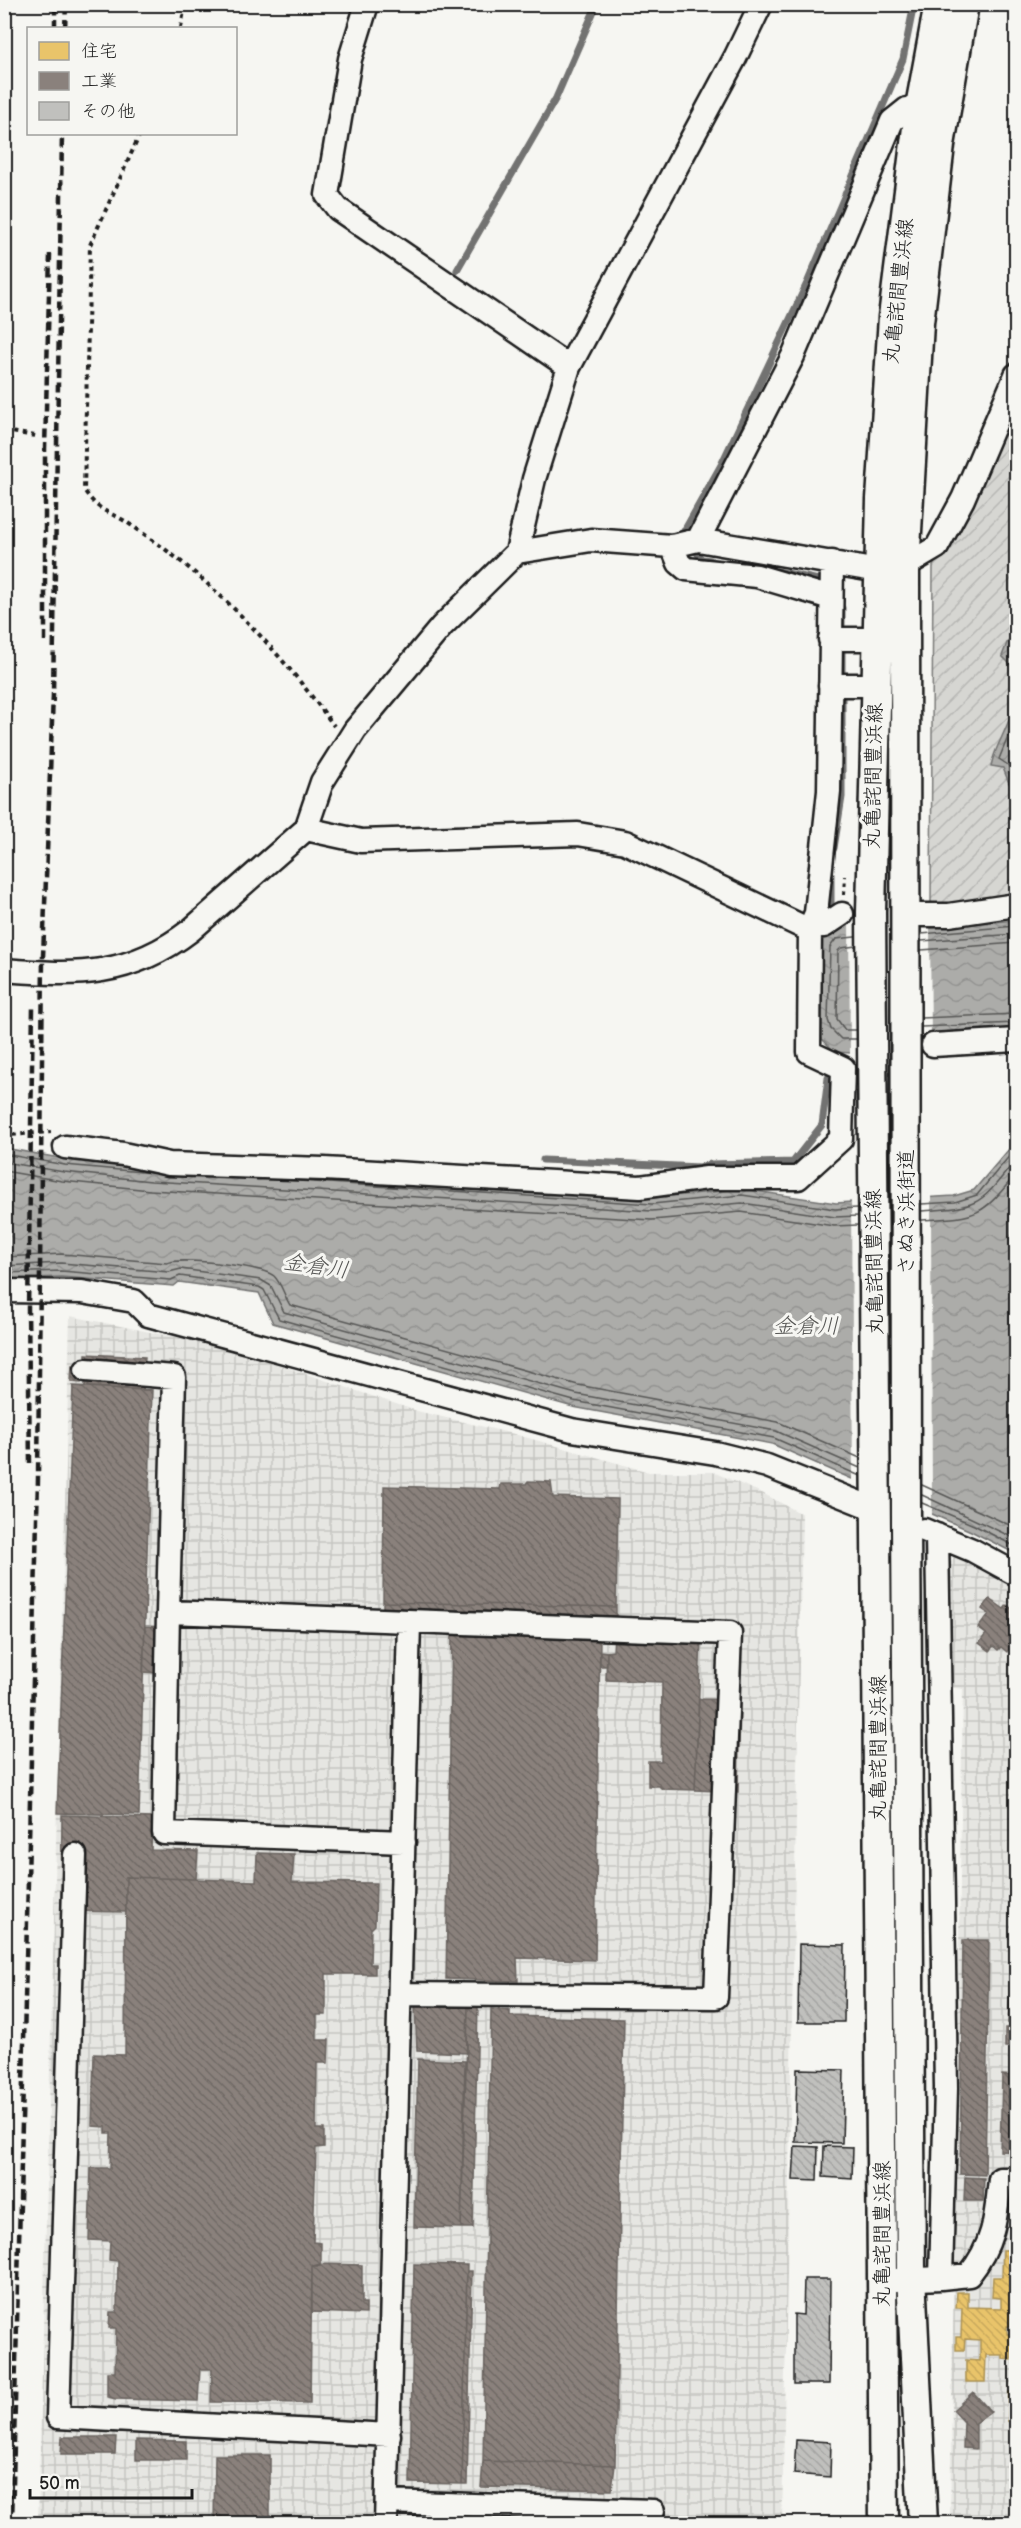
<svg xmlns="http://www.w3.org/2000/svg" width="1021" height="2528" font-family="'Balsamiq Sans','Klee One',sans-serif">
<defs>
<pattern id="industrial-grid" width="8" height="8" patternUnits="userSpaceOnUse" patternTransform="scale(1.5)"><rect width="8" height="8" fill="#e6e6e2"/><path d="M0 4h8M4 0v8" fill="none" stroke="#c5c5c1"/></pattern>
<pattern id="garden-furrows" width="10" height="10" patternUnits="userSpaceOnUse" patternTransform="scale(1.5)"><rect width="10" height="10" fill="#d6d6d2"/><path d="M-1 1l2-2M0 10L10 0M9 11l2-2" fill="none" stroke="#b7b7b4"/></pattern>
<pattern id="water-waves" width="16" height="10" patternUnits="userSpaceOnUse" patternTransform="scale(1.5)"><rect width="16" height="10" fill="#acaca9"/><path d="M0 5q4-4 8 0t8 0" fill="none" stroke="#939391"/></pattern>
<pattern id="homes-back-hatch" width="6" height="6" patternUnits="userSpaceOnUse" patternTransform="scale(1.5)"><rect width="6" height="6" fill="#e9c46a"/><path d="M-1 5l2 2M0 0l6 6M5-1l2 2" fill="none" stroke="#c7a85b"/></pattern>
<pattern id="industry-back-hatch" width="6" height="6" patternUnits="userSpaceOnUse" patternTransform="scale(1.5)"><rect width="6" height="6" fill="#8a817c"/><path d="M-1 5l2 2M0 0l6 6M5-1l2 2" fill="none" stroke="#706965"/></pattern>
<pattern id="building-back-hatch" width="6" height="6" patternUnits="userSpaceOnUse" patternTransform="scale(1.5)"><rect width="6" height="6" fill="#c0c0bd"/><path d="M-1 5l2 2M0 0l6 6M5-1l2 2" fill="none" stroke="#a4a4a2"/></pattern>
</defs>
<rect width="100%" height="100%" fill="#f6f6f2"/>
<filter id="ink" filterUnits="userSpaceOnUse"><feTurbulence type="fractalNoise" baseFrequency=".0167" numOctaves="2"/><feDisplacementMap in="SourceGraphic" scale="12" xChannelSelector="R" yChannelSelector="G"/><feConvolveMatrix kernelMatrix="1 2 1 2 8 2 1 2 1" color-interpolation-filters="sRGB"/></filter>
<g filter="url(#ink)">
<path fill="url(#industrial-grid)" d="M70,1316L225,1347L417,1411L514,1434L649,1472H713L764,1494L802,1514L782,2523L38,2524Z
M955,1555L1016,1580V2523H950L963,1689L951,1687L947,1568Z"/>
<path fill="url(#garden-furrows)" stroke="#797977" stroke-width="1.5" d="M1016,404V890L1008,896L931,905L933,566L990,465Z"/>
<path fill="url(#water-waves)" stroke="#727271" stroke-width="1.5" d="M1016,632V670L1002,656L1007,643Z
M1016,689V789L1009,783L1003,768L991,766C995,745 1009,728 1013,707C1015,700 1012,696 1016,689Z
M1016,920V1036L972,1037L851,1053L835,1052L820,1037L816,934L849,922L932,928Z
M1016,1141L1014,1165L1016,1173V1554L971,1531L772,1444L573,1407L273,1323L259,1293L179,1282L174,1286L61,1277L5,1279L4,1148L65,1159L152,1167L652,1198L742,1189L836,1203L954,1196L974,1190Z"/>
<path fill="#f6f6f2" d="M849,920L930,925L931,1042L850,1056Z
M931,1194L932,1518L853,1483L851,1200Z"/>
<path fill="url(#homes-back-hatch)" stroke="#ac9253" stroke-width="1.5" d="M1010,2218H1016V2327L1007,2326V2334H1012L1011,2360L1003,2359V2355H986L985,2382H966V2360L980,2361V2340L965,2339L964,2350H956V2337H961L962,2308H956L957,2292H968V2307L1001,2308V2298L992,2297L993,2277H1002L1003,2250H1009Z
M1009,2392H1016V2422L1008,2421Z"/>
<path fill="url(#industry-back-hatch)" stroke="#69635f" stroke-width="1.5" d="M86,1354L145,1357L143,1390L85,1387Z
M72,1365L81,1366V1383L71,1382Z
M73,1386L152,1390L139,1815L57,1813Z
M528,1481L551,1482L553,1497L618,1499L616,1607L383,1602L384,1486L500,1489L501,1484H526Z
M990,1599L1004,1609L1007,1605L1016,1612V1640L1007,1652L1001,1647L998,1650L993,1646L990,1651L979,1643L986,1634L978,1628L989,1614L982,1609Z
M383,1602L616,1607V1616L383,1610Z
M145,1626L174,1628L171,1674L143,1672Z
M452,1634L600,1638L595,1960L517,1958L518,1981L446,1979Z
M614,1634L701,1638L695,1790L662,1789L659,1786H648V1761H661L662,1682L606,1680L607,1652L613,1651Z
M600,1651L607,1652V1666H600Z
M699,1699L740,1700L738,1792L695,1790Z
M62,1815L152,1818L151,1850L198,1851L196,1879L126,1877V1912L61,1911Z
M257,1853L294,1854L292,1882L376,1883L375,1925L371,1929L370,1964H375V1974H326V2015H317V2040H329L328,2063H317L316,2129H324V2147L316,2148L313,2242L321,2243V2266H312L310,2403L211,2402L212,2369H200L198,2401L116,2399L107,2397V2372H115L116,2328H109L110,2312H117L118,2261L109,2260L110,2241L89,2240L91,2168H110L111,2133H106V2127L92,2126L94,2054L125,2055L126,1877L256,1881Z
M963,1940H989L985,2175L960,2174Z
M1010,1995H1016V2024L1008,2023Z
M415,2005L468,2006L467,2053L417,2051Z
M478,2005L473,2228H461L468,2006Z
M491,2009L510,2011V2016L624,2019L615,2465L483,2461Z
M1005,2028H1016V2047H1005Z
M418,2059L465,2061L461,2228L414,2227Z
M1002,2075L1016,2076V2152L1000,2151Z
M965,2177L984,2178L983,2201H964Z
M321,2264L362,2265V2303H366V2314L312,2312V2266Z
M414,2264L467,2265L462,2484L410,2483Z
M467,2271H472L467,2484H462Z
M973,2392L991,2412L976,2423V2449L963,2448L964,2422L953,2410Z
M62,2437H116L115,2454H61Z
M136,2440L186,2441V2460H136Z
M215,2455H270V2524H214Z
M483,2461L615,2465L612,2490L481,2487Z"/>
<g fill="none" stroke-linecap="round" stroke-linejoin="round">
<path stroke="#565654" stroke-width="1.5" d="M1016,717L999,759L1008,765L1016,781
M921,934L1016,926
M855,937L836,939L830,947L828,1020L831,1029L841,1039H856
M921,941L1016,934
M856,946L841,948L838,951L837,1019L845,1030H856
M921,950L1016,943
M921,1018L1016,1014
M921,1027L1016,1023
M4,1154L65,1165L152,1173
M4,1162L64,1172L151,1181L652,1211L742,1203L835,1217L858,1216
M4,1171L62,1181L150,1190L652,1220L741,1212L834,1226L858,1225
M283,1180L652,1204L742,1195L835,1209L858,1208
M921,1204L955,1202L977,1195L1016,1148
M921,1211C982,1207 979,1205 1016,1160
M921,1220C978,1217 980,1218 1016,1174
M4,1257L62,1254L167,1263C181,1257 262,1266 274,1276C282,1284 284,1296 290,1305L578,1385L778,1422L860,1458
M4,1266L61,1263L169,1272L181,1269L261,1280L271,1286L284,1312L576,1394L776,1431L860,1468
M4,1273L61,1271L171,1280L180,1276L259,1287L264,1290L279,1319L574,1401L774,1438L860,1476
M922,1485L1016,1528
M922,1495L1016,1539
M922,1503L974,1525L1016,1547"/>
<path stroke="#727271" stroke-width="7" d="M457,270L556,98L597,4
M710,560L701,559L684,531L721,465L808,281L903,59L914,4
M777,571L828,582
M834,848L842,797V608
M831,874V917
M543,1160L700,1167L711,1164L793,1162L822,1125L828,1078"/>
</g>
<path fill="url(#building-back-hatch)" stroke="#1c1c1c" stroke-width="1.5" d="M799,1944L845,1945L844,2022H798Z
M797,2069L844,2070L842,2143L795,2142Z
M795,2146L818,2147L817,2181L793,2180Z
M824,2146L853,2147L852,2179L823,2177Z
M804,2279H830L829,2384H794V2314L803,2315Z
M796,2440L831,2442L830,2477L794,2474Z"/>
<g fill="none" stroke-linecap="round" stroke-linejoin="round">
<defs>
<path id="minor" d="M367,4L350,59L327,195L338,209L569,367
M698,540L793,356L892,121L907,109L934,116
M672,546L679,563L686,569L757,576L831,598
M517,552L534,479L569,367L735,58L761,4
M830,639H877
M830,685H875
M306,829L361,841L578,834L625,842L803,927L824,926L842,914
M904,915H949L1016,905
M4,970C78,976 130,977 191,930L306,829L322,782L355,730L442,626L517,552L591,540L672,546L698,540L879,571L905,566L937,547L963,499L1016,375
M933,1045L1016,1040
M65,1147L123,1154L169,1164L324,1169L640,1187L707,1178H798L841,1139L843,1068L809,1052L810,927L816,913L829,791L832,562
M4,1291L82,1292L134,1301L148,1315L572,1430L715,1453L767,1466L877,1510
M86,1370L174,1377L168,1612
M924,1530L972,1550L1016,1574
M75,1855L58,2417L389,2435
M400,1994L716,1997L730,1633L168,1612L164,1833L404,1842
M941,2278L969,2275C994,2244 996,2218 1000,2179H1016
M896,2280L941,2278L946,2088L937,1535
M387,2502L653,2511
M386,2524L409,1622"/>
<path id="major" d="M884,2524L871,912L881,499L893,317L919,112L939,4
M923,2524L911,2275L906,1523L905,566L919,323L940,145L964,4"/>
</defs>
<use href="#minor" stroke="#1c1c1c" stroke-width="27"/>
<use href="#major" stroke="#1c1c1c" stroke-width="33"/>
<path stroke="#1c1c1c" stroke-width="4" stroke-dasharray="4.5 4.5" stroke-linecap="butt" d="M181,28L185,4
M140,134L90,245L84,490C100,514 109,510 131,525C153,540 175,556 196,574C249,619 294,671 334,726
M4,431L36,436
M844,895L845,876
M4,1132L10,1135L51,1132"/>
<use href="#minor" stroke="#f6f6f2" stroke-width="22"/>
<use href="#major" stroke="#f6f6f2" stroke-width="28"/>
<path stroke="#1c1c1c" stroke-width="4.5" stroke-dasharray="9 4.5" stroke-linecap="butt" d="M55,28V4
M65,28L66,4
M45,641V449L50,254
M30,1463L28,1308L33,1007
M12,2524L38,1478L43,957L53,694L62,134"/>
</g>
</g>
<g text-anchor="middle" stroke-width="6" stroke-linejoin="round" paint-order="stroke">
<g font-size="21" fill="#1c1c1c" stroke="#f6f6f2">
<text transform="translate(898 291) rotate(-84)" y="7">丸亀詫間豊浜線</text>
<text transform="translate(873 776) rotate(-89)" y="7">丸亀詫間豊浜線</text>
<text transform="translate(906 1212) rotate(-90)" y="7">さぬき浜街道</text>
<text transform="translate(874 1262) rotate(-91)" y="7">丸亀詫間豊浜線</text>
<text transform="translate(878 1748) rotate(-90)" y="7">丸亀詫間豊浜線</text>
<text transform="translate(882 2234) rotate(-90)" y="7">丸亀詫間豊浜線</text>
</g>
<g font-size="22" font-style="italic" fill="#565654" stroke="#f6f6f2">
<text transform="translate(316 1265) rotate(8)" y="8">金倉川</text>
<text x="806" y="1333">金倉川</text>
</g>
</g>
<rect width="1021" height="2528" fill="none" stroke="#f6f6f2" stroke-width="24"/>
<rect x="12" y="12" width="997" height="2504" fill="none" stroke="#1c1c1c" stroke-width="2" filter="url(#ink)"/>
<rect x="27" y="27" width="210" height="108" fill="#f6f6f2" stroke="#9f9f9c" stroke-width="1.5"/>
<rect x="39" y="42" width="30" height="18" fill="#e9c46a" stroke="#9f9f9c" stroke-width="1.5"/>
<text x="81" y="57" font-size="18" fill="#1c1c1c">住宅</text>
<rect x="39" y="72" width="30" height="18" fill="#8a817c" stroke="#9f9f9c" stroke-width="1.5"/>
<text x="81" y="87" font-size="18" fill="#1c1c1c">工業</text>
<rect x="39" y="102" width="30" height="18" fill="#c0c0bd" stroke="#9f9f9c" stroke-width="1.5"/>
<text x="81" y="117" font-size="18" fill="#1c1c1c">その他</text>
<path d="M30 2489v9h162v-9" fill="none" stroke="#1c1c1c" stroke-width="3"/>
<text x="39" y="2489" font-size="18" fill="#1c1c1c" stroke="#f6f6f2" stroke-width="4.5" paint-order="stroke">50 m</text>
</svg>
